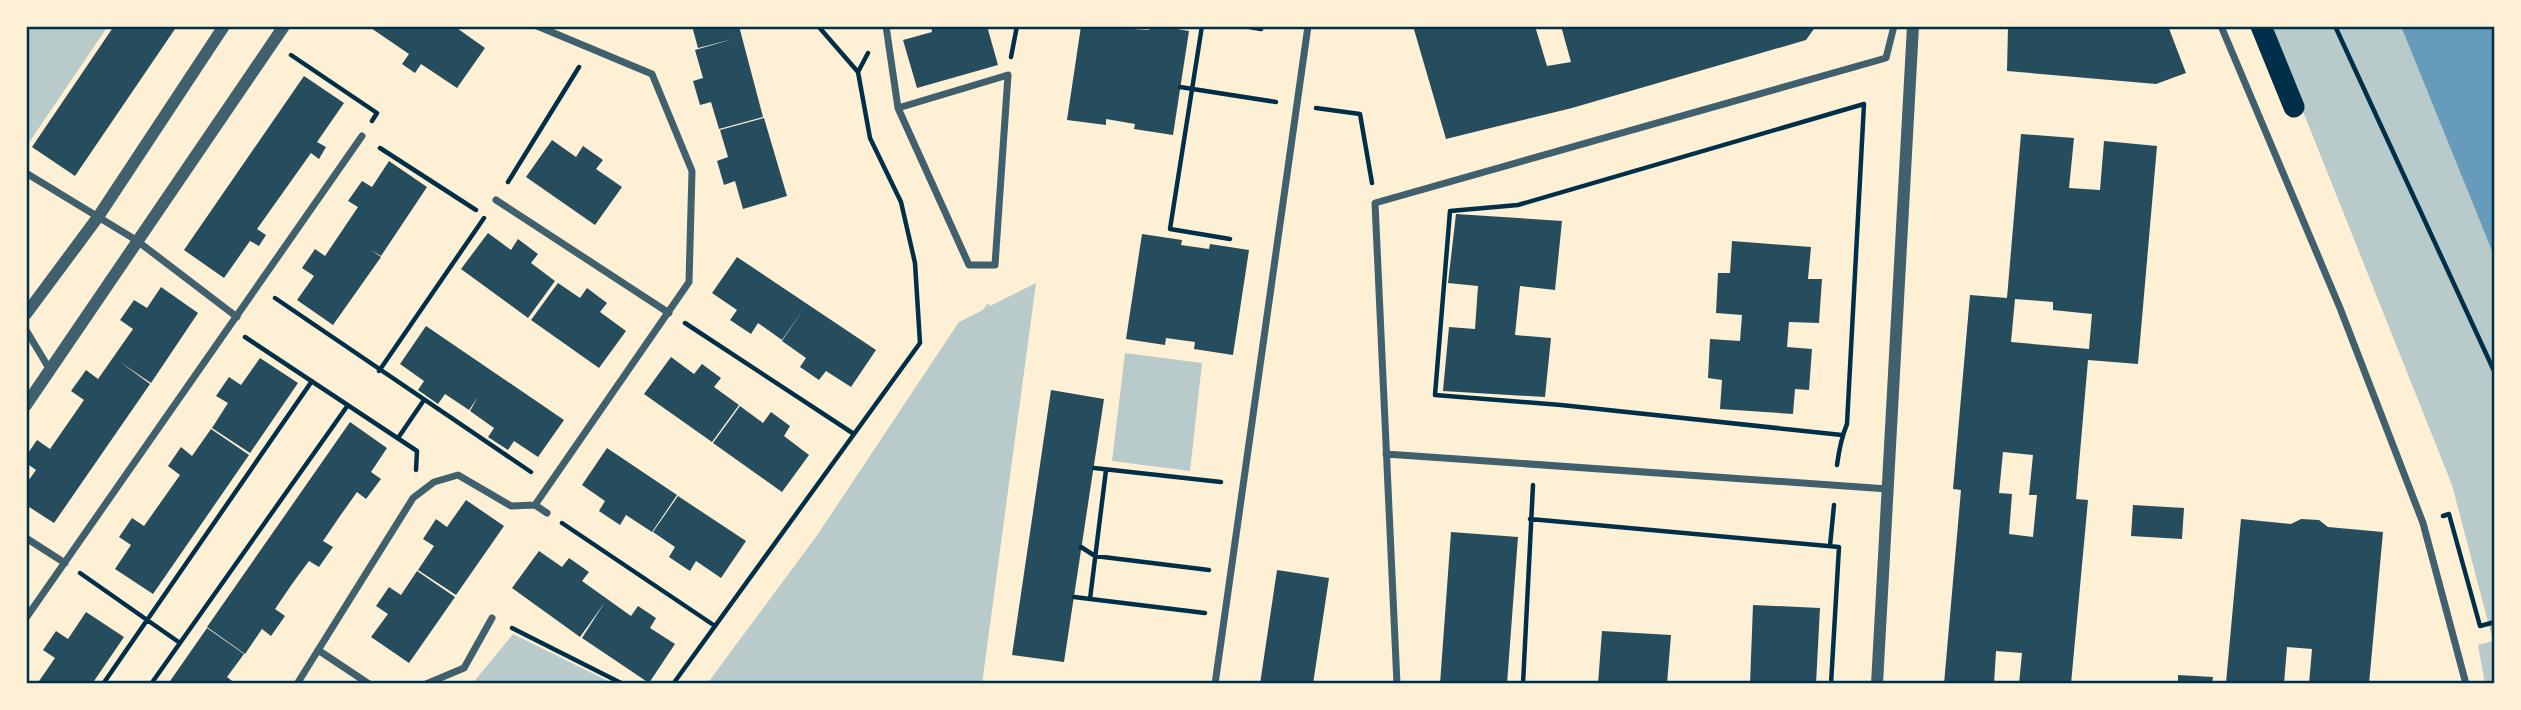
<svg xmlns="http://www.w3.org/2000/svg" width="2521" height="710" font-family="Raleway,sans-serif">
<rect width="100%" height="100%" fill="#fdf0d5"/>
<path fill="#b9caca" d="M26,26H108L30,141L26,139Z
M2269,26H2495V684H2485L2478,645L2493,641L2452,485Z
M1036,283L982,684H707L818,534L959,322L983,310L988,303L990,306Z
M1125,353L1202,363L1190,471L1112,461Z
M513,634L614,684H472Z"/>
<path fill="#669bbc" d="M2401,26H2495V258Z"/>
<path fill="#264d5e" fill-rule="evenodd" d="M114,26H177L75,176L32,147Z
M368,26H454L485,48L457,88L421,64L415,73L402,64L409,54Z
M692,26H739L763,117L719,129L711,102L700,105L693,81L703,78L695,50L733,39L698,48Z
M931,26H987L998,65L917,88L903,40L932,32Z
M1081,26L1149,30L1150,26H1159L1189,31L1173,135L1134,129L1135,124L1106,119V125L1067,120Z
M1413,26H1535L1547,66L1571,62L1561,26H1668V29L1816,26L1806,40L1572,108L1446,139Z
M2008,26H2168L2186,73L2156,84L2007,71Z
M304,76L344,103L317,142L326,147L319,159L311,153L257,229L266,235L259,246L250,241L224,278L184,250Z
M764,118L787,196L743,209L735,181L724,185L717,161L728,157L720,130Z
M2021,134L2074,138L2069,188L2100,190L2104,141L2157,146L2138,364L2088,360L2076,499L2088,500L2071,684H2019L2022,653L1996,651L1994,684H1944L1961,490L1953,489L1970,295L2007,298ZM2015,299L2053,302V310L2092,314L2089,349L2011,342ZM2003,452L2033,455L2029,495H2037L2033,537L2009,534L2012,494L1999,493Z
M552,140L576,157L583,146L603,160L596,169L622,187L595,225L526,177Z
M389,161L427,187L381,256L371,250L381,257L333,325L297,300L314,276L302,268L315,249L325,256L358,207L348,201L362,181L372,187Z
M1456,214L1562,221L1555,290L1520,286L1515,335L1551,338L1545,397L1443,391L1449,327L1475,329L1478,286L1448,283Z
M488,233L511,250L518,239L538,254L531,263L555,281L528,318L461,269Z
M1142,234L1182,240L1181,245L1209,249L1210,244L1249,250L1233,355L1194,349L1195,342L1166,338L1165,345L1126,339Z
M1732,241L1811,247L1808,279H1822L1819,323L1789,322L1787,347L1812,349L1809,390L1795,389L1793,414L1720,409L1722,380L1708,378L1710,339L1740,341L1742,315L1716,313L1718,273H1730Z
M737,257L876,350L851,387L826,371L819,380L800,367L806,358L782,341L804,308L782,340L758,323L751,334L730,320L737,310L712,293Z
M558,283L580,298L587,288L607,303L600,312L626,331L599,368L531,320Z
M161,287L198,313L151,383L120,362L150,384L54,523L26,505V484L36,470L26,463V456L37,440L50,449L84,400L71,391L86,370L98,379L133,329L120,320L134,300L147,308Z
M426,326L564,420L538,457L514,441L508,450L488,437L494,428L470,411L478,397L469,410L445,394L438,404L418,390L424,381L400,364Z
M671,357L694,374L702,364L721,378L714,387L739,405L712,442L644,394Z
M260,358L298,383L250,453L212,428L228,403L216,396L229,377L241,385Z
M1051,390L1104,399L1064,662L1012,655Z
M740,406L763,423L771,412L790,426L784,436L809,455L782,492L713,443Z
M350,422L387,448L371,472L381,479L366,499L357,492L340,516L323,541L333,547L319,567L309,561L292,584L275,609L285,616L271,636L262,629L245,654L207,627Z
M211,429L249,455L153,594L115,569L131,545L119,537L132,518L144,526L180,475L168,466L181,447L192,456Z
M607,448L677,495L652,532L626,515L620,525L599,511L605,501L582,485Z
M678,496L746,541L721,578L696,561L690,571L669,557L675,547L653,532Z
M466,500L504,526L456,595L418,570L434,546L423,539L436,519L447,527Z
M2133,505L2184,508L2182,539L2131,536Z
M2241,519L2291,524L2301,519L2319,520L2328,527L2383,532L2369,684H2309L2312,649L2287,647L2284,684L2226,683Z
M1451,532L1518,537L1507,684H1440Z
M539,551L562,567L569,558L589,572L582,581L631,616L638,606L656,618L650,628L675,644L649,683L582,638L605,602L580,637L512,588Z
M1277,570L1329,578L1313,684H1260Z
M417,571L455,597L409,663L371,637L388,614L376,606L389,587L401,595Z
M1753,605L1820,608L1816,684H1750Z
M86,612L124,637L92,684H37L55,658L43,650L56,631L68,639Z
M207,628L244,654L227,677L236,684H168Z
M1602,631L1671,635L1667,684H1598Z
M2178,675L2213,677L2212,684H2178Z"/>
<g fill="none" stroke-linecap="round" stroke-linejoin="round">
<path stroke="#003049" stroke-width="4.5" d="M818,26L858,72
M1202,26L1170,229L1230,239
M1244,26L1261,29
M2335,26L2495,373
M291,55L377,113L372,121
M1011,57L1017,26
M1180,87L1276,102
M1316,108L1360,114L1372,183
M380,148L476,210
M508,182L579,67
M275,298L531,472
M685,323L854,434
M245,337L417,451L416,470
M379,371L484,218
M398,438L424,400
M1837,465C1839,450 1841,438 1847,424L1864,104L1518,205L1450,211L1435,395L1561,405L1842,435
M1094,468L1221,482
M2443,516L2449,514L2480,626L2495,622
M1530,519L1839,547L1831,684
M562,523L715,626
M1830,546L1834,505
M1081,547L1095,556L1209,570
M80,573L180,643
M1074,597L1205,613
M1090,599L1106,470
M512,628L623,684
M103,684L312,381
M151,684L348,405
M673,684L920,343L915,263L901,202L870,138L858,72L868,53
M1523,684L1533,485"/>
<path stroke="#3f606c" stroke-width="7" d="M886,26L898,108L969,265H995L1008,75L898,108
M2221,26L2340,308L2423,523L2466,684
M26,173L136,240L237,317
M496,200L669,313
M26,330L50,370
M1386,454L1888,489
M535,505L689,282L692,171L652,74L537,26
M26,538L65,563
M26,618L362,136
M318,650L369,684
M297,684L413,498L434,482L458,475L511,506L535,505L547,513
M426,684L464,668L492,618
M1215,684L1308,26
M1397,684L1375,203L1886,58L1894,26"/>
<path stroke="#3f606c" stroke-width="12" d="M26,314L98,217L224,26
M26,405L284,26
M1877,684L1913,26"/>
<path stroke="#003049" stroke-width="21" d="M2261,26L2294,107"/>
</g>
<rect width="2521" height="710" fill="none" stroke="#fdf0d5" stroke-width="56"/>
<rect x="28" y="28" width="2465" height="654" fill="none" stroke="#003049" stroke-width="2.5"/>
</svg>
